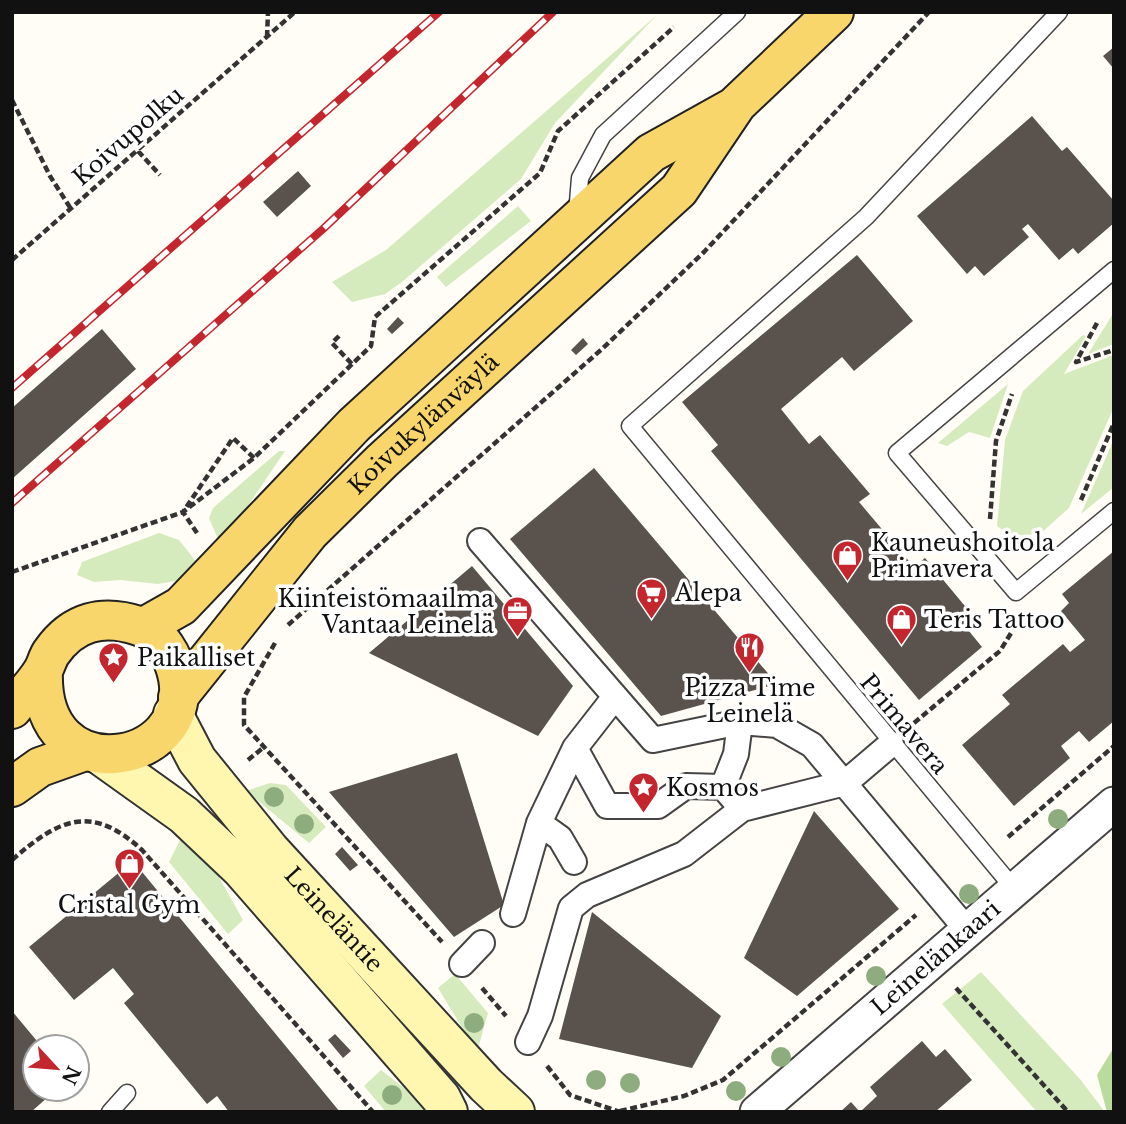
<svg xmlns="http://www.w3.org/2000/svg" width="1126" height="1124" font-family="'Libre Baskerville',serif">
<rect width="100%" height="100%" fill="#fffdf5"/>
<path fill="#d5ebbd" d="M657,15L555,123L521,179L402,282L385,294L352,302L332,282L386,250Z
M518,206L531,221L446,287L437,277Z
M1114,312V344L1088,354Z
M1083,335L1086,336L1064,374L1114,355V407L1069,508L1040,534L1011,536L997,526L1005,440L1023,391Z
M1008,384L990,438L969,432L947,446L938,443Z
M1114,439V487L1081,514Z
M279,451H285L245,510L219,541L209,518L213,508Z
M159,533L179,540L199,565L181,580L158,584L120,580L94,582L77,575L82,562Z
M270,783L286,785L326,827L309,843L246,791Z
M182,836L206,854L243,920L228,934L169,862Z
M981,972L1080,1079L1105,1112H1037L942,1004Z
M455,974L488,1013L477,1052L438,988Z
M381,1070L435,1112H386L364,1086Z"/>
<path fill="#b9dc9c" d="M1114,1047V1112H1107L1097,1075Z"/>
<path fill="#5a524d" d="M1114,47V69L1103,56Z
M1032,116L1062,151L1067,147L1114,201V223L1078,254L1073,248L1059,260L1028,224L1022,229L1029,237L984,276L975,266L967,274L917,216Z
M298,171L311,186L277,217L263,202Z
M857,255L913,321L854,371L842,357L781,409L809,444L820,435L870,494L859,502L914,567L925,558L974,617L964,625L982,647L919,700L711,451L718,445L682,402Z
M398,317L404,323L392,334L387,329Z
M102,329L136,369L12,479V408Z
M583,338L588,344L576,355L571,350Z
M594,468L777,684L661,716L510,539Z
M1114,551V721L1089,742L1079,731L1061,746L1070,758L1014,806L962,745L1010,704L1002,695L1063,644L1070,652L1085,640L1061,611L1069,603L1062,594Z
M472,566L573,686L538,736L369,653Z
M457,753L504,905L454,937L329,792Z
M814,811L899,909L797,996L744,958Z
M342,847L358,865L350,871L335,854Z
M133,861L279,1038L340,1112H229L217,1096L207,1104L124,1003L134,994L113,968L74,1000L29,947Z
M592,912L721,1016L692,1068L559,1039Z
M12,1011L42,1047H35V1089H57L31,1112H12Z
M335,1034L351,1051L343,1058L328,1040Z
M922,1041L936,1057L945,1049L972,1080L935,1112H840L851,1102L860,1112L877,1096L870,1087Z"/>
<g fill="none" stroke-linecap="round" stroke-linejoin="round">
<defs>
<path id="service" d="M577,214L580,178L603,135L737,12
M1114,270L897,453L1016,592L1114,511
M1015,890L630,426L866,217L1059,12
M110,1112L127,1093"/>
<path id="pedestrian" d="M480,541L653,740L740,722L777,725L812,745L968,931
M575,748L607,806H658L686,786L723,787L742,809
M723,787L736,754L740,722
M539,823L560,838L574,862
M513,914L539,823L575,748L614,698
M462,964L482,943
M528,1042L540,1016L571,908L587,895L684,854L742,809L845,783L891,744"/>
<g id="minor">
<path id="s1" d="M757,1112L1114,804"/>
</g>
<g id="secondary">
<path id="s2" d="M173,714L197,760L270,850L486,1085L515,1112"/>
<path d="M100,755L184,815L241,869L441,1098L448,1112"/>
</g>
<g id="primary">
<path d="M144,627L181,606L354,425L651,153L730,109"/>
<path id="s3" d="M178,697L310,532L382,461L679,190L737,104L834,12"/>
<path d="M12,709C22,697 34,685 42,672C46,666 47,659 51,653C73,621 103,614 139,626C161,633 174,657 178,678C194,767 38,794 43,671"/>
<path d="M12,787L40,767L85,751"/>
</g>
</defs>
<use href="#service" stroke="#444" stroke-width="19"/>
<use href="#pedestrian" stroke="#444" stroke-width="28"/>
<use href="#minor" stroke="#444" stroke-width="37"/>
<use href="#secondary" stroke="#333" stroke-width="42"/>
<use href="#primary" stroke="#222" stroke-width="42"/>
<path stroke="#333" stroke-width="4.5" stroke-dasharray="7 3.5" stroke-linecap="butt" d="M267,37L268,12
M12,100L50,176L71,209
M138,151L160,175
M12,260L295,12
M1097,323L1076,362L1114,350
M339,336L332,343L352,364
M1081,500L1114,423
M990,519L996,441L1012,394
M197,533L183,512L233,438L254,458
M12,572L183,512L254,458L371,346L375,317L540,173L558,131L674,27
M288,625L602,349L704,252L929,12
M275,643L244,697V725L442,942
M914,723L1000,651L1019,620
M248,760L264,747
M1008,837L1114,746
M12,860C59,819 91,803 142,850L373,1112
M482,988L506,1016
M956,988L1068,1112
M547,1066L570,1095L620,1112
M620,1111L684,1096L723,1080L916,915"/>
<use href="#service" stroke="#fff" stroke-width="16"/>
<use href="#pedestrian" stroke="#fff" stroke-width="24"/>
<use href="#minor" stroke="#fff" stroke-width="33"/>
<use href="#secondary" stroke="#fff6b0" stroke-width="38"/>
<use href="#primary" stroke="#f9d66b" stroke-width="38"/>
<defs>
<path id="rail" d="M12,388L439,12
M12,503L323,229L553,12"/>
</defs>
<use href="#rail" stroke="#c4262e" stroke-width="8"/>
<use href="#rail" stroke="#fff" stroke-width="5" stroke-dasharray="16" stroke-linecap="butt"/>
</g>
<g fill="#8dad7f">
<circle cx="274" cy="797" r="10"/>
<circle cx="1058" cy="819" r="10"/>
<circle cx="304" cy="824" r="10"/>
<circle cx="969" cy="894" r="10"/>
<circle cx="876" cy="976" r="10"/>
<circle cx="474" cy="1023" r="10"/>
<circle cx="781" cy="1057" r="10"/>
<circle cx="596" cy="1080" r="10"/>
<circle cx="630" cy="1083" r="10"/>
<circle cx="736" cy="1091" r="10"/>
<circle cx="392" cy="1095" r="10"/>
</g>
<defs>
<symbol id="shop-pin" viewBox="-11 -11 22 30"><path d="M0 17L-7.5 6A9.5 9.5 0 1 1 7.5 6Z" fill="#c4262e" stroke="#fff"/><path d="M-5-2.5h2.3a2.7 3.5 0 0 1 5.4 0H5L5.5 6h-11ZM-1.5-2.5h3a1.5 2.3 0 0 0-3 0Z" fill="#fff"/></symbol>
<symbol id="supermarket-pin" viewBox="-11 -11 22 30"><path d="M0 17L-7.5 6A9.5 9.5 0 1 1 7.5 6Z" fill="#c4262e" stroke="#fff"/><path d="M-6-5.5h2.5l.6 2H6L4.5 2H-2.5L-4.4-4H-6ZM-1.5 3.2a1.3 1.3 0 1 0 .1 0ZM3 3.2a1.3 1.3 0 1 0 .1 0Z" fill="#fff"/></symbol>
<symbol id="office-pin" viewBox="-11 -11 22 30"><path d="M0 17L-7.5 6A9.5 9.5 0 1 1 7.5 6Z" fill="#c4262e" stroke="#fff"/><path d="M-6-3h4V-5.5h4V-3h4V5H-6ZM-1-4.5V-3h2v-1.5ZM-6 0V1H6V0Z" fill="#fff"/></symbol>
<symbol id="restaurant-pin" viewBox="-11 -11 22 30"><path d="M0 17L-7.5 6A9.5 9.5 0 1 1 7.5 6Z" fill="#c4262e" stroke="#fff"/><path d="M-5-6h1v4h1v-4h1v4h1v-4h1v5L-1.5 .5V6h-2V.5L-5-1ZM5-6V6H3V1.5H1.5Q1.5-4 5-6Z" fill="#fff"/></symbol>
<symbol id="sight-pin" viewBox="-11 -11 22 30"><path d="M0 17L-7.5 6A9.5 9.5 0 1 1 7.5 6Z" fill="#c4262e" stroke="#fff"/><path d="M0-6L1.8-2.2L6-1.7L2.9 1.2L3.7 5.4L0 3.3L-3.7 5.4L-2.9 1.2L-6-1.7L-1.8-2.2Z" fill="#fff"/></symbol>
</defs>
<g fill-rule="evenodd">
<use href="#shop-pin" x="830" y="538" width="35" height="47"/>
<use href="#supermarket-pin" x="634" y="576" width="35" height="47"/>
<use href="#office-pin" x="500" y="594" width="35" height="47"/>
<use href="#shop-pin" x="884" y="602" width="35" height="47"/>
<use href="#restaurant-pin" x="732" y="630" width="35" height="47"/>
<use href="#sight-pin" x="96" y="640" width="35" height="47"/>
<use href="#sight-pin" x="626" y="770" width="35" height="47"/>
<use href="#shop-pin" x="112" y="846" width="35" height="47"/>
</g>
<g text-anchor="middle" stroke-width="7" stroke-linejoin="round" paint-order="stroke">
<g font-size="23" fill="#111" stroke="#fff">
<text transform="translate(128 136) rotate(-41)" y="8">Koivupolku</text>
<text dy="8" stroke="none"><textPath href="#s3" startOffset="368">Koivukylänväylä</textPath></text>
<text transform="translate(904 724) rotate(50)" y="8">Primavera</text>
<text dy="8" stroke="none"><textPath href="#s2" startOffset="262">Leineläntie</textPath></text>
<text dy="8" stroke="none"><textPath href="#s1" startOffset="236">Leinelänkaari</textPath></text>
</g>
<g font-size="23" fill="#111" stroke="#fff" text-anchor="start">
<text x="871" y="551">Kauneushoitola<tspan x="871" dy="26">Primavera</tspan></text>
<text x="675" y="601">Alepa</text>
<text x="494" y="607" text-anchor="end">Kiinteistömaailma<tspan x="494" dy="26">Vantaa Leinelä</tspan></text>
<text x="924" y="628">Teris Tattoo</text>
<text x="137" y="666">Paikalliset</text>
<text x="750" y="696" text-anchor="middle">Pizza Time<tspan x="750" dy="26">Leinelä</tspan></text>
<text x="666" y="796">Kosmos</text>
<text x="129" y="913" text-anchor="middle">Cristal Gym</text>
</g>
</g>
<rect width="1126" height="1124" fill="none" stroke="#111111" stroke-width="28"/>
<g transform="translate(56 1068) rotate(116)"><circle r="33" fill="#ffffff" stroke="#a0a0a0" stroke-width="2"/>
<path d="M0-5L12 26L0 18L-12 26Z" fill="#c4262e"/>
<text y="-10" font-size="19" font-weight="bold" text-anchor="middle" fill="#111111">N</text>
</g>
</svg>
